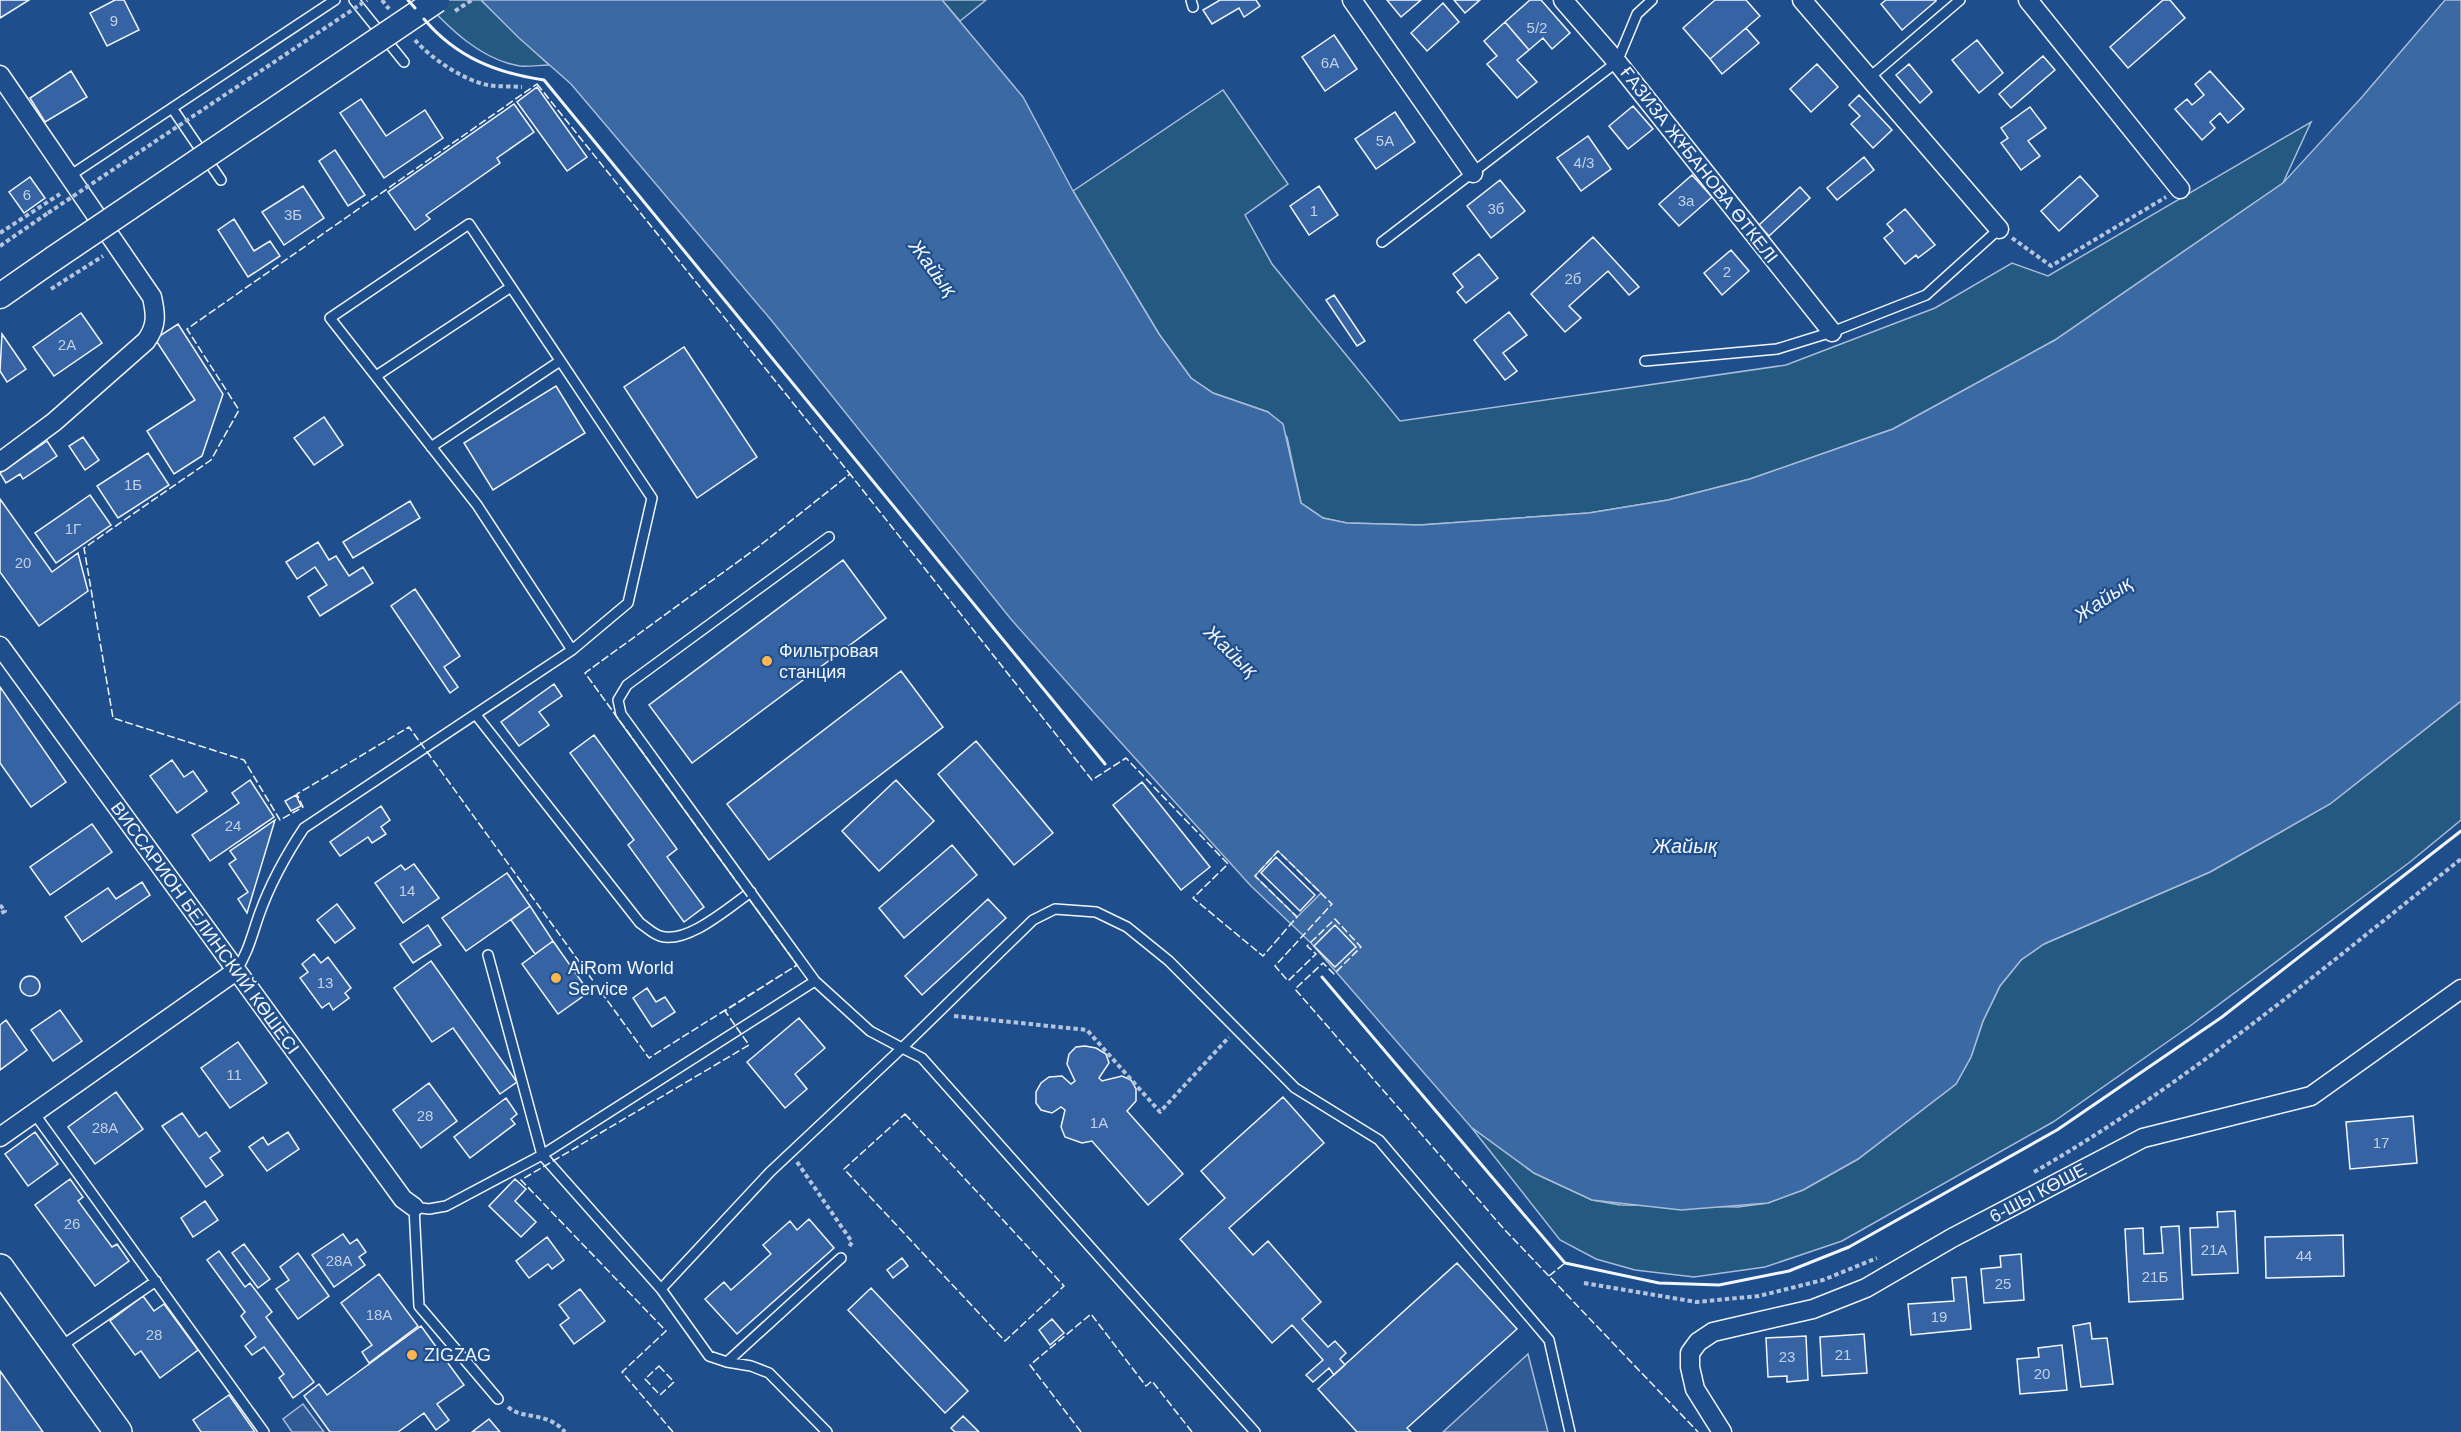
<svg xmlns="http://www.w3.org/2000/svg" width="2461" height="1432" font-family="Helvetica,sans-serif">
<rect width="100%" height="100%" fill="#1f4e8c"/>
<path fill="#245a82" stroke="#a8bbd7" stroke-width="1.5" d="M423,0H481L549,65C540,65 529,67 520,66C481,60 449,28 423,0Z
M942,0H986L960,21Z
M1223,90L1288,184L1245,215L1272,264L1400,421L1786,365L1935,308L2012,263L2048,276L2311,122L2283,183L2055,340L1893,429L1750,479L1668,500L1589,513L1420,525L1347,523L1323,518L1301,503L1287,437L1268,412L1213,393L1191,378L1159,334L1073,191Z
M2461,701V820L2410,862L2190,1026L2053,1122L1842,1241L1765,1267L1694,1277L1635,1270L1596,1259L1560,1240L1471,1127L1534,1173L1592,1200L1620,1205L1738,1207L1768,1203L1803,1190L1858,1159L1956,1084L1971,1057L1983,1021L2000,986L2021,960L2044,944L2210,872L2330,804Z"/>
<path fill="#305b95" stroke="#a8bbd7" stroke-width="1.5" d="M1528,1354L1548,1432H1443Z
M303,1404L324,1432H292L283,1419Z"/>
<path fill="#3b69a3" stroke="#a8bbd7" stroke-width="1.5" d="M481,0H942L1023,97L1073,191L1159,334L1191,378L1213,393L1268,412L1283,424L1301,503L1323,518L1347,523L1420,525L1589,513L1668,500L1750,479L1893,429L2055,340L2283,183L2362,97L2445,0H2461V701L2330,804L2210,872L2044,944L2021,960L2000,986L1983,1021L1971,1057L1956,1084L1858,1159L1803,1190L1768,1203L1681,1210L1592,1200L1534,1173L1471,1127L1311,943L1251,886L1096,715L1010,618L772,321L571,84L519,38Z"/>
<path fill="#1f4e8c" stroke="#a8bbd7" stroke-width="1.5" d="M1278,851L1321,893L1297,917L1255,876Z"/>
<path fill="#3563a3" stroke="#f2f6ff" stroke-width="1.5" d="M0,0H29L0,18Z
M115,0H124L139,30L107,46L90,13Z
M1220,0H1256L1260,6L1244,17L1239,8L1212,24L1203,10Z
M1387,0H1421L1401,17Z
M1454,0H1480L1465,13Z
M1530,0H1541L1570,33L1552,49L1543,38L1529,50L1505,22Z
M1715,0H1746L1760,16L1710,59L1683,28Z
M1886,0H1936V1L1902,30L1881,4Z
M2163,0H2170L2185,18L2128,68L2110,47Z
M1443,3L1459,22L1427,51L1411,33Z
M1505,22L1529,50L1517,60L1537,82L1517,98L1487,64L1497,56L1484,41Z
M1746,28L1759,43L1722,74L1710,59Z
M1334,35L1357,69L1325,91L1302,57Z
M1977,40L2003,73L1979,93L1952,60Z
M2043,56L2055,70L2011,108L1999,94Z
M1817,64L1838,87L1811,112L1790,89Z
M1909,64L1932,92L1920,103L1896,75Z
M71,71L87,97L45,122L30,98Z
M2210,71L2244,109L2228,123L2220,113L2210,122L2215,128L2202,140L2175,109L2187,99L2192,105L2204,95L2195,84Z
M537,87L587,157L567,171L517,102Z
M1859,95L1892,130L1873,148L1851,124L1860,116L1849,105Z
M361,99L386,136L425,110L443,138L384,178L340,113Z
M514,104L534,132L497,158L500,163L426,215L430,219L415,230L388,192Z
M1633,106L1653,129L1628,149L1609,126Z
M2030,107L2046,128L2028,141L2040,156L2021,170L2001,143L2008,138L2001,128Z
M1395,112L1415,142L1376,169L1355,139Z
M1588,136L1611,169L1581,191L1557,158Z
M335,150L365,195L348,206L319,161Z
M1864,157L1874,170L1837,200L1827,188Z
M1692,175L1712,197L1679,226L1659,204Z
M2080,176L2098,196L2059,231L2041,211Z
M30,177L45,198L24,213L9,192Z
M1500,180L1525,211L1491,238L1467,206Z
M303,186L324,218L284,245L262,212Z
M1319,186L1338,215L1309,235L1290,206Z
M1800,187L1810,198L1769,236L1759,225Z
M1905,209L1935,245L1918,258L1916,255L1905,264L1884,238L1893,231L1887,224Z
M234,219L254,251L270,241L280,256L248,277L218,230Z
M1593,237L1639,287L1629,295L1608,271L1569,306L1581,318L1565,332L1531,294Z
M1731,250L1749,271L1722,295L1704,273Z
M1479,254L1498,278L1466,303L1457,292L1463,287L1453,274Z
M1334,295L1365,341L1357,346L1326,300Z
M1509,312L1527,335L1503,353L1517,371L1505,380L1474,340Z
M81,313L102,343L54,376L33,347Z
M178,324L223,394L202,456L174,474L147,431L195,400L155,339Z
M2,334L26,369L7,382L0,371Z
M684,347L757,457L697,498L624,387Z
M556,386L585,433L493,490L464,443Z
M324,417L343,445L314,465L294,438Z
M83,437L99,460L85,470L69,446Z
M47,441L57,456L23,479L20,474L6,483L0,473Z
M148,453L169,485L118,518L97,486Z
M90,495L111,525L56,563L35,533Z
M0,499L52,572L78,553L88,591L39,626L0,572Z
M410,501L420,518L353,558L343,542Z
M318,542L329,560L336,556L349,576L363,567L373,583L320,616L308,597L327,585L315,567L297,579L286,562Z
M843,560L886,618L692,763L649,705Z
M415,589L460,656L444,667L458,687L450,693L391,606Z
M901,671L943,727L769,860L727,804Z
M554,684L562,696L539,712L549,725L519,746L501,722Z
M0,687L66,782L31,807L0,763Z
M594,735L677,849L667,857L704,907L684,922L628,845L634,840L570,753Z
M976,741L1053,833L1014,865L938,774Z
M172,760L184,777L193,771L207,791L177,813L150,776Z
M250,780L274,817L210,861L192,835L239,803L232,793Z
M896,780L934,821L879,871L842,831Z
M1142,782L1210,867L1181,890L1113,805Z
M296,795L301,806L291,811L285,801Z
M381,806L390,820L381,827L386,834L372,843L368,837L340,856L330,842Z
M275,820L247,913L238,899L248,892L229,864L236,859L230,851Z
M92,824L112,852L50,895L30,867Z
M952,845L977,875L904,938L879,908Z
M1276,857L1315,895L1300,911L1261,873Z
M414,864L439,898L403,923L375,883L401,865L405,870Z
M507,873L530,906L466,951L442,918Z
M142,882L150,895L82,942L65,917L108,888L116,899Z
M988,899L1006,918L922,995L905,976Z
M337,904L355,928L335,943L317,920Z
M530,906L553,941L535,954L511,920Z
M428,925L441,945L413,963L400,944Z
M1335,925L1356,947L1335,967L1314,946Z
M553,941L589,992L558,1014L522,964Z
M314,954L321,963L328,957L351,988L345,993L349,998L333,1010L329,1003L322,1008L300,978L308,972L302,964Z
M431,961L517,1082L500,1094L453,1028L432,1042L394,988Z
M20 986a10 10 0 1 1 20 0a10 10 0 1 1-20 0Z
M647,988L656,1002L665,997L675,1012L652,1027L633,998Z
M60,1010L82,1041L53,1061L31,1030Z
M799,1018L825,1048L795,1074L807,1089L785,1108L747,1062Z
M6,1020L27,1050L0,1070V1025Z
M238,1042L267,1083L230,1108L201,1068Z
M1085,1046L1096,1048L1106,1054L1109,1063L1099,1078L1102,1081L1122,1076L1131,1080L1136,1089V1101L1127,1111L1183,1174L1148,1205L1092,1141L1082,1143L1065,1137L1061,1127L1065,1110L1061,1107L1052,1113L1041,1110L1036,1103V1092L1041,1083L1049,1077L1062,1076L1071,1084L1075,1081L1067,1064L1069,1054L1076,1047Z
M429,1083L457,1121L421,1148L393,1110Z
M116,1092L143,1129L95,1164L68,1127Z
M1283,1097L1324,1143L1229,1228L1253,1255L1268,1241L1321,1302L1302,1319L1328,1347L1335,1341L1346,1353L1340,1359L1345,1365L1334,1375L1329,1368L1313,1382L1306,1375L1323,1360L1292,1325L1272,1343L1180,1239L1225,1198L1201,1171Z
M506,1098L517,1114L511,1119L515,1124L470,1158L454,1137Z
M182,1113L199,1137L206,1132L220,1151L210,1158L223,1175L206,1187L162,1126Z
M2413,1116L2417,1163L2350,1169L2346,1122Z
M35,1132L58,1164L28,1186L5,1154Z
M288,1132L299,1149L267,1171L249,1147L263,1137L268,1145Z
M70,1179L83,1197L78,1201L112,1247L117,1244L129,1261L95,1286L35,1205Z
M515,1179L526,1189L515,1201L536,1222L521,1237L489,1206Z
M205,1201L218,1220L193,1237L181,1218Z
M2235,1211L2238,1273L2192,1275L2190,1228L2218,1227L2217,1212Z
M809,1219L834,1248L737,1334L705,1299L724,1282L731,1290L771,1254L763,1245L790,1221L797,1230Z
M2179,1226L2183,1299L2129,1302L2125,1229L2143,1228L2144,1254L2163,1253L2161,1227Z
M343,1234L350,1244L357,1239L366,1252L359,1257L365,1265L334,1287L312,1255Z
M2343,1235L2344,1276L2266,1278L2265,1237Z
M547,1237L564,1260L552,1269L548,1264L529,1278L516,1261Z
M244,1244L270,1279L258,1288L232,1253Z
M219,1251L245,1287L250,1283L272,1312L266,1317L314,1382L293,1398L279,1378L284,1374L264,1347L252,1355L245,1346L256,1337L241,1316L245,1312L207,1260Z
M298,1253L329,1296L298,1319L276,1289L289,1280L280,1267Z
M2021,1254L2024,1300L1984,1303L1981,1269L2001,1267L2000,1256Z
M902,1258L908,1266L893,1278L887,1270Z
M1457,1263L1517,1329L1407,1428L1411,1432H1357L1318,1389Z
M379,1274L418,1326L369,1363L362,1352L372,1345L341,1303Z
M1966,1277L1971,1329L1911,1335L1908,1304L1954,1301L1952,1278Z
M871,1288L968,1391L945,1413L848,1310Z
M580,1289L605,1321L574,1344L560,1325L569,1318L559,1305Z
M143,1296L154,1311L164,1304L198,1350L160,1378L141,1351L135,1355L110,1321Z
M1052,1319L1064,1333L1050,1345L1039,1330Z
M2090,1323L2092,1339L2107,1338L2113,1384L2081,1387L2073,1326Z
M421,1326L464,1385L437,1404L449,1420L436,1430L424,1413L398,1432H330L304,1396L319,1384L327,1395Z
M1864,1334L1867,1373L1822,1376L1820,1337Z
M1806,1336L1808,1380L1787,1382V1376L1768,1377L1766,1338Z
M2062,1345L2067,1390L2020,1394L2017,1359L2039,1357L2038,1348Z
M0,1371L43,1432H0Z
M229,1395L255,1432H201L193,1420Z
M963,1416L979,1432H955L951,1428Z
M489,1419L500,1432H472Z"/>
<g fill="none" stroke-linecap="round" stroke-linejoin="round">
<defs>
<path id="lane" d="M354,0L404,62
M1191,0L1193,7
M1870,77L1960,0
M172,108L221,180
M68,177L335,0
M1382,242L1617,62L1637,14L1652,0
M1645,361L1777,349L1832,332L1926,295L1999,229
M376,376L511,287
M431,447L560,361
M829,537L627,685L618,700L621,714L815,981L870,1031L902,1048L1033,920L1055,909L1096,912L1127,927L1169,961L1295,1088L1379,1140L1549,1340L1570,1432
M476,715L640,923C646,927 653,934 660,936C687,945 729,907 751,892
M488,955L542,1155L661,1289L709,1356L727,1362L751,1366L769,1373L827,1432
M236,971C248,953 252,935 259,915C270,884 286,855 304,828L572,650L628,603L652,498L469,224L330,318L477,505L572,650
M34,1113L264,1432
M661,1289L770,1172L902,1048L922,1058L1255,1432
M60,1347L156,1281
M727,1362L841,1258
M498,1399L419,1306L414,1207L429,1209L446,1206L542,1155L815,981"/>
<path id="street" d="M1352,0L1473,173
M1563,0L1617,62L1832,332
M1802,0L1999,229
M2028,0L2180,189
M0,75L152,297C156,315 157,326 146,341L54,422L0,462
M0,646L403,1199L414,1207
M0,1137L236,971
M1722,1432L1695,1389L1690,1367V1353L1698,1342L1713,1332L1813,1309L1866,1288L1952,1238L2143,1138L2311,1096L2461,989"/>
<path id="secondary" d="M0,296L53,259"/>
<path id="primary" d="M0,1268L118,1432"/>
</defs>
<use href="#lane" stroke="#f2f6ff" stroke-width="12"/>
<use href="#street" stroke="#f2f6ff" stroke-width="21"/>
<use href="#secondary" stroke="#f2f6ff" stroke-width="27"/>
<use href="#primary" stroke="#f2f6ff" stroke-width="30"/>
<path stroke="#b3c4dc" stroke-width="4" stroke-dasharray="4.5 3" stroke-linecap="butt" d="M382,0L389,9
M415,40C430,58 465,81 488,85C499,87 511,86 522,87
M0,233L60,194
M2012,238L2051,266L2166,197
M0,246L48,213
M51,289L103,256
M0,905L5,911L0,914
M954,1016L1087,1030L1160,1112L1229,1037
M797,1162L852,1242L849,1247
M2034,1172C2187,1084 2323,968 2461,859
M1584,1283L1696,1302L1759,1296L1823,1280L1877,1258
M508,1407C525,1421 545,1410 565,1432"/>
<use href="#lane" stroke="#1f4e8c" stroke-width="9"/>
<use href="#street" stroke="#1f4e8c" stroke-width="18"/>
<use href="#secondary" stroke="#1f4e8c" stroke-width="24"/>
<use href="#primary" stroke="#1f4e8c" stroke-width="27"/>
<defs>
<path id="secondary-bridge" d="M53,259L437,0"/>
</defs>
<use href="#secondary-bridge" stroke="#f2f6ff" stroke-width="27" stroke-linecap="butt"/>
<path stroke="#b3c4dc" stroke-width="4" stroke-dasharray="4.5 3" stroke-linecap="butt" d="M455,11L472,0
M48,213L367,0"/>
<use href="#secondary-bridge" stroke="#1f4e8c" stroke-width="24"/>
<path stroke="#f2f6ff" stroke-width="1.5" stroke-dasharray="8 3" stroke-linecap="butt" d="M537,84L850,474L758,547L585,673L797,965L649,1058L409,727L297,794L303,807L280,820L244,760L113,718L84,548L211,460L239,410L187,329Z
M905,1114L1064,1286L1005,1341L844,1169Z
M1549,1276L1565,1263
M659,1366L674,1382L660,1395L645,1379Z
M673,1432L622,1372L666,1331L521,1180L749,1045L725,1011L797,965L585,673L758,547L850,474L1092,780L1126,758L1228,864L1193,898L1263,956L1297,917L1255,876L1278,851L1332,904L1275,966L1288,981L1316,954L1307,946L1335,919L1361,947L1334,974L1323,963L1295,989L1504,1229L1698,1432
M1081,1432L1030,1365L1091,1314L1146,1386L1152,1381L1192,1432"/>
<path stroke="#f2f6ff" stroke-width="3" d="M408,0L415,8
M424,19C456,57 496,73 544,80L1105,764
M1322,977L1565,1263L1659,1283L1719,1285L1789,1271L1849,1247L2057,1130L2222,1017L2461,831"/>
</g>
<g fill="#ffb74d" stroke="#1f4e8c" stroke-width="2">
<circle cx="767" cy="661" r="6"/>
<circle cx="556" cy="978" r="6"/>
<circle cx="412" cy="1355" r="6"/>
</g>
<g text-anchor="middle" stroke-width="4.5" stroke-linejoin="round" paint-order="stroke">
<g font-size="15" fill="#c3d1e8">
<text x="114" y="26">9</text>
<text x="1537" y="33">5/2</text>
<text x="1330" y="68">6А</text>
<text x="1385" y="146">5А</text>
<text x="1584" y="168">4/3</text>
<text x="27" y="200">6</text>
<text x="1686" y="206">3а</text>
<text x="1496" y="214">3б</text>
<text x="1314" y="216">1</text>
<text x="293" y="220">3Б</text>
<text x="1727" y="277">2</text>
<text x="1573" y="284">2б</text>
<text x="67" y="350">2А</text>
<text x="133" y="490">1Б</text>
<text x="73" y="534">1Г</text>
<text x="23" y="568">20</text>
<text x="233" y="831">24</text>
<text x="407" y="896">14</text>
<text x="325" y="988">13</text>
<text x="234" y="1080">11</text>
<text x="425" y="1121">28</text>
<text x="1099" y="1128">1А</text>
<text x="105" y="1133">28А</text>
<text x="2381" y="1148">17</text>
<text x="72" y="1229">26</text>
<text x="2214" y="1255">21А</text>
<text x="2304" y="1261">44</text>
<text x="339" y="1266">28А</text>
<text x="2155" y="1282">21Б</text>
<text x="2003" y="1289">25</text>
<text x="379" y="1320">18А</text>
<text x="1939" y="1322">19</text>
<text x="154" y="1340">28</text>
<text x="1843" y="1360">21</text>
<text x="1787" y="1362">23</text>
<text x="2042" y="1379">20</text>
</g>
<g font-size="18" fill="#f2f6ff" stroke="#1f4e8c">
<text transform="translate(1699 165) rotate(52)" y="6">ҒАЗИЗА ЖҰБАНОВА ӨТКЕЛІ</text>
<text transform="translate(205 928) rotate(54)" y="6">ВИССАРИОН БЕЛИНСКИЙ КӨШЕСІ</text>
<text transform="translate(2038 1193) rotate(-28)" y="6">6-ШЫ КӨШЕ</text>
</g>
<g font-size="18" fill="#f2f6ff" stroke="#1f4e8c" text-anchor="start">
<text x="779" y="657">Фильтровая<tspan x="779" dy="21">станция</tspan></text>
<text x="568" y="974">AiRom World<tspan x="568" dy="21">Service</tspan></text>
<text x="424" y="1361">ZIGZAG</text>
</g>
<g font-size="20" font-style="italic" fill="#f2f6ff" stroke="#1f4e8c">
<text transform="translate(933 268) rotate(53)" y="7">Жайық</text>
<text transform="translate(2103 599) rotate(-34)" y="7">Жайық</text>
<text transform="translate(1231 651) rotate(44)" y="7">Жайық</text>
<text x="1685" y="853">Жайық</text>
</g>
</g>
</svg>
